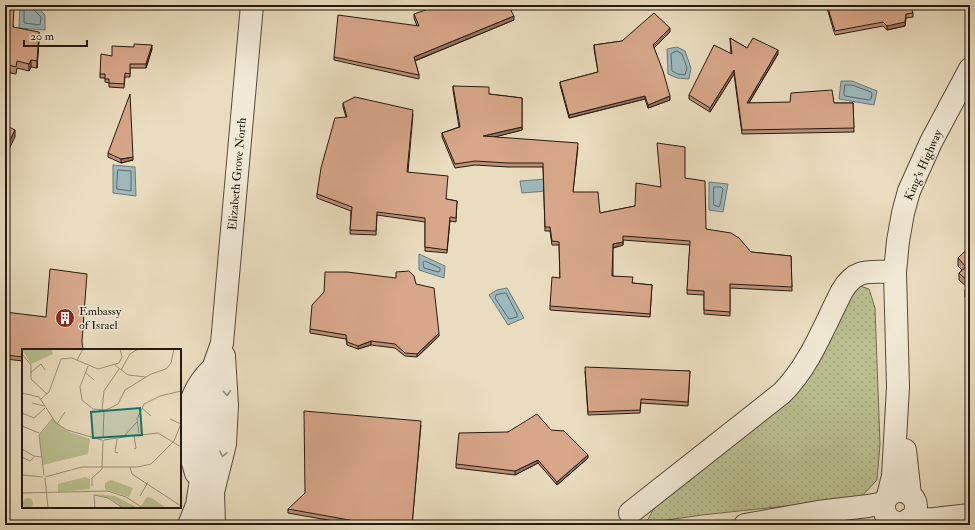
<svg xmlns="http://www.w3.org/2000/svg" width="975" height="530" font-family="'IM FELL Double Pica',serif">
<defs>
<pattern id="park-dots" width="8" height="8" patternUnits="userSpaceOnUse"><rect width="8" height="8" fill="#bac090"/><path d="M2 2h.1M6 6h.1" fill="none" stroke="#a0a47b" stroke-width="1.8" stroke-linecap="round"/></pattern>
</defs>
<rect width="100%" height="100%" fill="#eaddbf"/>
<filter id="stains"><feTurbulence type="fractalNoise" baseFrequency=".005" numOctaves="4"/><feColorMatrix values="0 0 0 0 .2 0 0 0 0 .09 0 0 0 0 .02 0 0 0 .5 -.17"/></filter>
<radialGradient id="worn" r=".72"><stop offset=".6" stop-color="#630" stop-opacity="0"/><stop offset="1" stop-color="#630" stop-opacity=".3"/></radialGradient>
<path fill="url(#park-dots)" stroke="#706c50" d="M857,285L869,289L875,308L880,444L877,480L860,498L702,515L646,523L654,508L780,400Z"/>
<path fill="#9db9bd" stroke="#6d7977" d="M20,5H36L45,15V30L19,28Z
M677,47L685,51L691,68L689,79L677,78L668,74L667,49Z
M841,81H852L877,91L874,105L839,99Z
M113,165L135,167L136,196L113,193Z
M559,178V190L522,193L520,181Z
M709,182L728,184L723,212L709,210Z
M419,254L445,266L444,278L419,270Z
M507,288L524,318L508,325L489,295L497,290Z"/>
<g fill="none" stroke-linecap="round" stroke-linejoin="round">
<path stroke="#616966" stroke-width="1" d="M24,5V23L40,25L41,17L33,9L32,5
M677,51L682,54L687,68L685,75L678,74L672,71L671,54Z
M845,85H852L871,92L872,94L871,99L869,100L845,96L844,94Z
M118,170L131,171V191L117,189Z
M714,187H721L723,189L720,205L719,207L714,205Z
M425,261L440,268V271L438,272L424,268L423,263Z
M504,293H506L517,314V317L509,319L495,298L496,295Z"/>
<defs>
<path id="street" d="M905,450L910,495
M196,473C184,436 181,400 211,370
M884 507a16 16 0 1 1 32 0a16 16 0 1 1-32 0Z
M888,496L893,476L898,387L895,272L898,241L903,213L909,191L931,142L970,69
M630,513L782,393C810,365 824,326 842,291C856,267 870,272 895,272
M908,520L934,519L970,515
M189,525L197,505L200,486L209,397L214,366L222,343L252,5
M214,525L213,492L225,444L227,405L224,356
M745,525L818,512L868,506L884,503"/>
</defs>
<use href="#street" stroke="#564a3b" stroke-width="24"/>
<use href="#street" stroke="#f1e9d5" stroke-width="22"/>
</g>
<path fill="#ba9077" stroke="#25190f" d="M5,5L14,28L39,40L37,68L31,67L29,71L17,68L16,74L5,72Z
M692,5H708L707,9Z
M827,5L913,13V17L906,18L905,26L887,30L883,26L835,35L827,8Z
M414,14L514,20L415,61L419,75V79L334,60V57L417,26L414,18Z
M670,32L654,48L670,100L648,108L645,99L569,118L560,85V82L598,72L594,49V45L622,41Z
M730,38L747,48L778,54L749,103H853L854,132L742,134L734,74L710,112L689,99V95L731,54Z
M152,49L146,68H130V77H125L124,88L109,87V83L105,82V78H100V74L112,56Z
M453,86L489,94L522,98V130L494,137L578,147L573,192L600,213L635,206L660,187L685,178L706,229L751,252L791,256L792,291L730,288V316L704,314V295L687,294L690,245L623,240V245L613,248V276L633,283L652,285L650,317L550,310V306L560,278L559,245H552L550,231H545L543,167H508L475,165L455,168L442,137V133L459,127L453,90Z
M343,103L413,114L408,172L446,199L457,201L456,222L450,221L447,253L425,251V222L377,215L376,235L350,234L351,211L317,198V194L346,117L343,107Z
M108,153L133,160L121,163L108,157Z
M970,246V302L965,297V290L967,287L959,280V273L962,270L958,266V258Z
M396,278L416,284L439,336L417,357L405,356L395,348L371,345L358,349L347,345L346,339L310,333V329Z
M5,312L82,343L23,350V361L5,359Z
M585,371H690L688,406L641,403L640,413L588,415Z
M421,425L412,525H356L288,513V509Z
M551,430L588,458L557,485L538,463L515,475L456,468V464L508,432Z"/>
<path fill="#977561" stroke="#25190f" d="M906,14L905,26L887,30V26Z
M514,16V20L414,61V57Z
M670,28V32L653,49V45Z
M39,32V40L37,68V61Z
M152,45V49L146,68V64Z
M778,50V54L747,106V103Z
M31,60V67L29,71V64Z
M734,70V74L710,112V108Z
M645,96V99L569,118V115Z
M670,96V100L648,108V105Z
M522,127V130L483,140V136Z
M15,130V137L5,157V150Z
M133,157V160L121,163V159Z
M623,242V245L613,248V244Z
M439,333V336L417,357V354Z
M371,341V345L358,349V346Z
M588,455V458L557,485V482Z
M538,460V463L515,475V471Z"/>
<path fill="#d8a78a" stroke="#25190f" d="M5,5H14L13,27L39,32L37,61L31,60L29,64L17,61L16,67L5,64Z
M440,5H508L514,16L414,57L419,75L334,57L338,15L419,26L414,14Z
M827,5H910L913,13L906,14L905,22L887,26L883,22L835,31Z
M654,13L670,28L653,45L663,71L670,96L648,105L645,96L569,115L560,82L598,72L594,45L622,41Z
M730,38L747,48L753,38L778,50L747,103L790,102L791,93L832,90L834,103H853L854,128L742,130L734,70L710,108L689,95L714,45L732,54Z
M134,44L152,45L146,64H130V74L125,73L124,84L109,83V79H105V74H100L101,54L112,56V46L134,47Z
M453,86L489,87V94L522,98V127L483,136L578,143L573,192H598L600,213L635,206L636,183L661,187L657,143L685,147V178L705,181L706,229L731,233L739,238L751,252L791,256L792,287L730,284V312L704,310V291L687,290L690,241L623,236V242L613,244L612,276L633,277L632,283L652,285L650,314L550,306L552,277L560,278L559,242L552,241L550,227H545L543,163H508L475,161L455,164L442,133L460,127Z
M130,94L133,157L121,159L108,153Z
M355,97L413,110L407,172L448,176L446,199L457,201L456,218L450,217L447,250L425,247V218L377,212L376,231L350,230L352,207L317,194L321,168L335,118L347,117L343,103Z
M5,125L15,130L5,150Z
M970,246V295L965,290L970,283L959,273L966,267L958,258Z
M50,269L87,274L82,341L83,350H23V357L5,355V312L46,317Z
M409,271L414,276L416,284L434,288L439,333L417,354L405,353L395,344L371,341L358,346L347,342L346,335L310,329L312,305L324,292L325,272H347L396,278V272Z
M585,367L690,371L688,402L641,399L640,410L588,412Z
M304,411L421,421L412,525H377L288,509L305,493Z
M537,414L551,430L564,431L588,455L557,482L538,460L515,471L456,464L459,433L508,432Z"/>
<defs><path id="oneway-chevron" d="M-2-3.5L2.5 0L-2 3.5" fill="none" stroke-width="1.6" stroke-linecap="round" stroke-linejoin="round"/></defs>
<g stroke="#958b7c">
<use href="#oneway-chevron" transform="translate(227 393) rotate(87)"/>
<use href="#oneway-chevron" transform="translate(223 454) rotate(102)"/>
</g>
<defs>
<symbol id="building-disc" viewBox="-11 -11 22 22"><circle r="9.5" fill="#8f2418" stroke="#f1e9d5"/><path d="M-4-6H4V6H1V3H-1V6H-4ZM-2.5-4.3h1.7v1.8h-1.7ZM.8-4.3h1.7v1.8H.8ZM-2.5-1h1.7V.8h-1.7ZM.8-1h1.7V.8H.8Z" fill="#fff"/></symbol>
</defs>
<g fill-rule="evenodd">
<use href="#building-disc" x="54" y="307" width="22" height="22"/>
</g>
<g text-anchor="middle" stroke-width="3" stroke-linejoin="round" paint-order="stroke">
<g font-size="12" fill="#25190f" stroke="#f1e9d5">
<text transform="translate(923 165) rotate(-66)" y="4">King's Highway</text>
<text transform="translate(237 174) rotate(-85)" y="4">Elizabeth Grove North</text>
</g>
<g font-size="12" fill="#25190f" stroke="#f1e9d5" text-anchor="start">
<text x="79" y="315">Embassy<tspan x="79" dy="14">of Israel</tspan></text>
</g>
</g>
<g transform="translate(22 349)">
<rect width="159" height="159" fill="#eaddbf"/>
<path d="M1 154a5 5 0 1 1 10 0a5 5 0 1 1-10 0Z" fill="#bac090"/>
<path d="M0,0H29L31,5L9,15Z" fill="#bac090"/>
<path d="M31,70L45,82L68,90L66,105L21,116L17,87ZM63,128L68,130V140L36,143V135L39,134ZM89,131L111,139L107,148L83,140V134ZM72,145L93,147L116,159H102L89,150ZM125,148L130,149L144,159H122L119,157Z" fill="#bac090"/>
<path fill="none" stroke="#9b8f79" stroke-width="1" d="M0,5L9,16V30L25,45M55,11L61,0M93,16L106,26L124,28M66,17L58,38L60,51L71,60L84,61L96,55L103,41L129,25L144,20L149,14L152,0M99,21L108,5L116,0M63,23L72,31M8,24L19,15L23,21M0,44L17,48L34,74L45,81L80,91M19,50L27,43L39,10L50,9L76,20L97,14L100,8L98,0M10,54L22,57M120,59L129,67M80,61L82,42L97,20M0,64L12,69L23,59M148,70L159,75M35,75L43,63M0,77L17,84M117,84L115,70L122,55L138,47L159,42M103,86L115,73M117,86L136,84L159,98M81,89L82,61M95,90L93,103L96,104M82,91L116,86M152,92L159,75M0,100L12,107L19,108M112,100L114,99L112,86M0,108L8,112L12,108M108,118L110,125L159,157M0,126L21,128M22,126L17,86L31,69M23,128L60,118H116L129,115L152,92M23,129L26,159M70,137V129L80,120L81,91M0,144L86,142L104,148L121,159M118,147L126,133M73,159L72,146L86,149L101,159"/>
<path fill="#0f766e" fill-opacity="0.15" stroke="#0f766e" stroke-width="2" d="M118,59L120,86L71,89L69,63Z"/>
<rect width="159" height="159" fill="none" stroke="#25190f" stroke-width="2"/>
</g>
<rect width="975" height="530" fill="none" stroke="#eaddbf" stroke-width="20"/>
<rect x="6" y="6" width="963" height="518" fill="none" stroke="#25190f" stroke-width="2"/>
<rect x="10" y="10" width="955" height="510" fill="none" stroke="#25190f"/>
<path d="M24 40v6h63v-6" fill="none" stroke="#25190f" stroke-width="2"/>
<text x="30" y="40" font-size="12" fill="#25190f" stroke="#f1e9d5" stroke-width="3" paint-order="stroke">20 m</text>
<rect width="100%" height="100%" filter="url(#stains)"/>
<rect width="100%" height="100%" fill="url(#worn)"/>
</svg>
